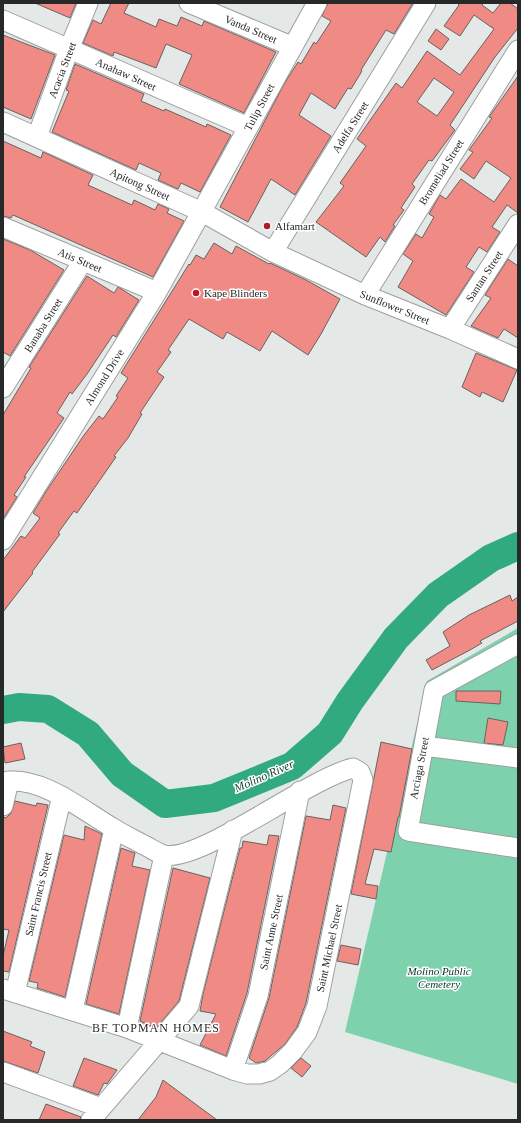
<svg xmlns="http://www.w3.org/2000/svg" width="521" height="1123" font-family="'Times New Roman',serif">
<rect width="100%" height="100%" fill="#e4e8e6"/>
<path fill="#7ed1ad" d="M518,628V1084L345,1032L427,681Z"/>
<g fill="none" stroke-linecap="round" stroke-linejoin="round">
<path stroke="#30aa7e" stroke-width="28" d="M3,710L19,707L48,709L88,734L122,774L165,804L214,798L292,766L330,733L350,701L396,638L438,595L491,558L518,546"/>
</g>
<path fill="#ef8a84" stroke="#676362" fill-rule="evenodd" d="M35,3H76L70,18Z
M111,3H129L124,13L156,27L159,19L177,26L181,17L202,26L204,21L276,52L244,113L179,84L192,55L166,44L156,68L114,52L113,56L83,43L93,20L101,24Z
M328,3H413L394,34L386,30L361,70L362,71L351,89L348,88L335,109L311,93L299,115L331,136L295,195L271,179L248,222L220,207L284,84L298,62L301,64L314,42L316,44L331,21L322,16Z
M457,3H483L482,5L493,13L501,3H510L518,9V28L495,57L450,125L455,130L432,161L429,160L412,184L415,187L401,208L404,210L393,225L395,226L385,242L380,237L366,257L316,222L344,186L340,183L366,146L357,139L396,83L402,88L427,51L460,75L494,29L474,15L460,36L444,26L459,5ZM434,78L454,92L437,116L417,102Z
M436,29L449,39L441,50L428,41Z
M3,35L55,55L31,119L3,107Z
M75,64L144,94L141,101L164,111L165,109L206,127L207,124L231,135L200,192L181,183L178,189L158,180L161,173L139,163L136,170L52,132L69,91L66,90Z
M518,76V213L507,205L492,227L500,232L487,252L479,247L466,267L474,272L446,315L398,287L413,261L403,254L416,234L422,238L434,217L429,214L440,195L446,199L461,179L494,202L511,178L486,161L474,179L460,169L473,152L469,150L492,118L489,117Z
M3,141L41,158L43,152L93,175L88,185L132,205L134,200L155,210L158,204L169,209L167,213L184,221L153,277L13,215L11,218L3,216Z
M3,239L30,250L64,270L10,356L3,352Z
M214,243L232,254L236,246L269,264L270,263L306,280L340,299L321,334L308,355L272,331L260,351L227,332L223,339L189,319L168,350L171,352L157,372L164,377L140,413L142,414L128,438L114,456L116,457L77,513L74,511L58,533L60,534L32,572L33,573L3,612V560L21,536L25,538L40,518L33,513L47,490L84,435L99,416L103,419L118,397L116,396L128,378L121,373L189,264L190,265L196,255L204,259Z
M508,259L518,266V338L504,329L498,338L471,326L491,298L485,295Z
M87,276L114,293L118,287L139,300L116,337L113,335L87,374L72,394L70,392L57,413L64,418L24,477H26L14,495L17,497L3,519V415L31,368L29,367Z
M476,353L517,370L503,402L482,392L480,397L462,387Z
M510,595L512,601L518,597V621L480,641L482,643L470,650L432,670L426,660L450,646L443,632L469,615Z
M456,691H501L500,704L456,701Z
M488,718L508,722L503,745L484,743Z
M381,742L412,749L399,817H398L391,852L374,849L365,884L378,886L376,899L351,894Z
M21,743L25,759L5,763L3,747Z
M15,801L36,806L37,803L48,805L9,972L3,971V956L9,930L3,929V817L6,818L11,813Z
M333,805L346,808L306,1003L297,1027L285,1044L265,1061L256,1063L249,1058L269,998L306,816L330,820Z
M85,826L102,834L65,997L37,988L38,983L29,981L64,835L84,840Z
M269,835L279,836L247,993L226,1056L200,1045L216,1014L200,1011L203,994L240,848H242L243,841L267,845Z
M121,848L135,853L132,866L150,870L119,1014L86,1004Z
M173,868L210,878L179,1001L156,1028L140,1021Z
M341,945L361,949L358,965L337,961Z
M3,1031L32,1042L30,1046L45,1052L38,1073L3,1061Z
M84,1058L117,1070L107,1084L104,1083L98,1095L73,1086Z
M301,1058L311,1066L302,1077L291,1068Z
M163,1080L217,1120H138L156,1097Z
M46,1104L81,1117L80,1120H39Z"/>
<g fill="none" stroke-linecap="round" stroke-linejoin="round">
<defs>
<path id="minor" d="M189,3L291,46
M3,20L248,127
M3,122L202,212L273,252L365,295L450,329L518,359
M37,137L69,49L88,3
M3,227L157,292
M273,252L426,3
M365,295L518,50
M450,329L518,224
M3,388L83,261
M3,540L157,292L317,3
M518,644L434,690L408,831L518,848
M424,746L518,758
M3,782C41,775 82,810 113,828C122,834 133,839 142,844C149,847 157,853 164,855C200,863 307,779 353,768L360,772L363,780L317,1006L307,1032L293,1051L280,1064L270,1071L259,1074H247L233,1070L127,1028L3,989
M3,806L9,781
M15,993L62,796
M73,1010L114,829
M127,1028L164,855
M233,1070L258,996L300,791
M3,1072L101,1108
M91,1120L189,1006L233,830"/>
</defs>
<use href="#minor" stroke="#9da09e" stroke-width="21"/>
<use href="#minor" stroke="#fff" stroke-width="19"/>
</g>
<g fill="#af1c28" stroke="#fff" stroke-width="1.5">
<circle cx="267" cy="226" r="4"/>
<circle cx="196" cy="293" r="4"/>
</g>
<g text-anchor="middle" stroke-width="3" stroke-linejoin="round" paint-order="stroke">
<g font-size="11" fill="#272928" stroke="#fff">
<text transform="translate(251 29) rotate(23)" y="4">Vanda Street</text>
<text transform="translate(62 70) rotate(-69)" y="4">Acacia Street</text>
<text transform="translate(126 74) rotate(24)" y="4">Anahaw Street</text>
<text transform="translate(259 107) rotate(-62)" y="4">Tulip Street</text>
<text transform="translate(350 127) rotate(-58)" y="4">Adelfa Street</text>
<text transform="translate(441 172) rotate(-58)" y="4">Bromeliad Street</text>
<text transform="translate(140 184) rotate(24)" y="4">Apitong Street</text>
<text transform="translate(80 260) rotate(23)" y="4">Atis Street</text>
<text transform="translate(484 276) rotate(-57)" y="4">Santan Street</text>
<text transform="translate(395 307) rotate(22)" y="4">Sunflower Street</text>
<text transform="translate(43 325) rotate(-58)" y="4">Banaba Street</text>
<text transform="translate(104 377) rotate(-58)" y="4">Almond Drive</text>
<text transform="translate(419 768) rotate(-79)" y="4">Arciaga Street</text>
<text transform="translate(38 894) rotate(-77)" y="4">Saint Francis Street</text>
<text transform="translate(271 932) rotate(-78)" y="4">Saint Anne Street</text>
<text transform="translate(329 948) rotate(-78)" y="4">Saint Michael Street</text>
</g>
<g font-size="11" fill="#272928" stroke="#fff" text-anchor="start">
<text x="275" y="230">Alfamart</text>
<text x="204" y="297">Kape Blinders</text>
</g>
<g font-size="11" font-style="italic" fill="#023725" stroke="#fff">
<text x="439" y="975">Molino Public<tspan x="439" dy="13">Cemetery</tspan></text>
</g>
<g font-size="12" font-style="italic" fill="#0b3e2c" stroke="#fff">
<text transform="translate(264 776) rotate(-24)" y="4">Molino River</text>
</g>
<g font-size="12" letter-spacing="1" fill="#272928" stroke="#fff">
<text x="156" y="1032">BF TOPMAN HOMES</text>
</g>
</g>
<rect width="521" height="1123" fill="none" stroke="#272928" stroke-width="8"/>
</svg>
